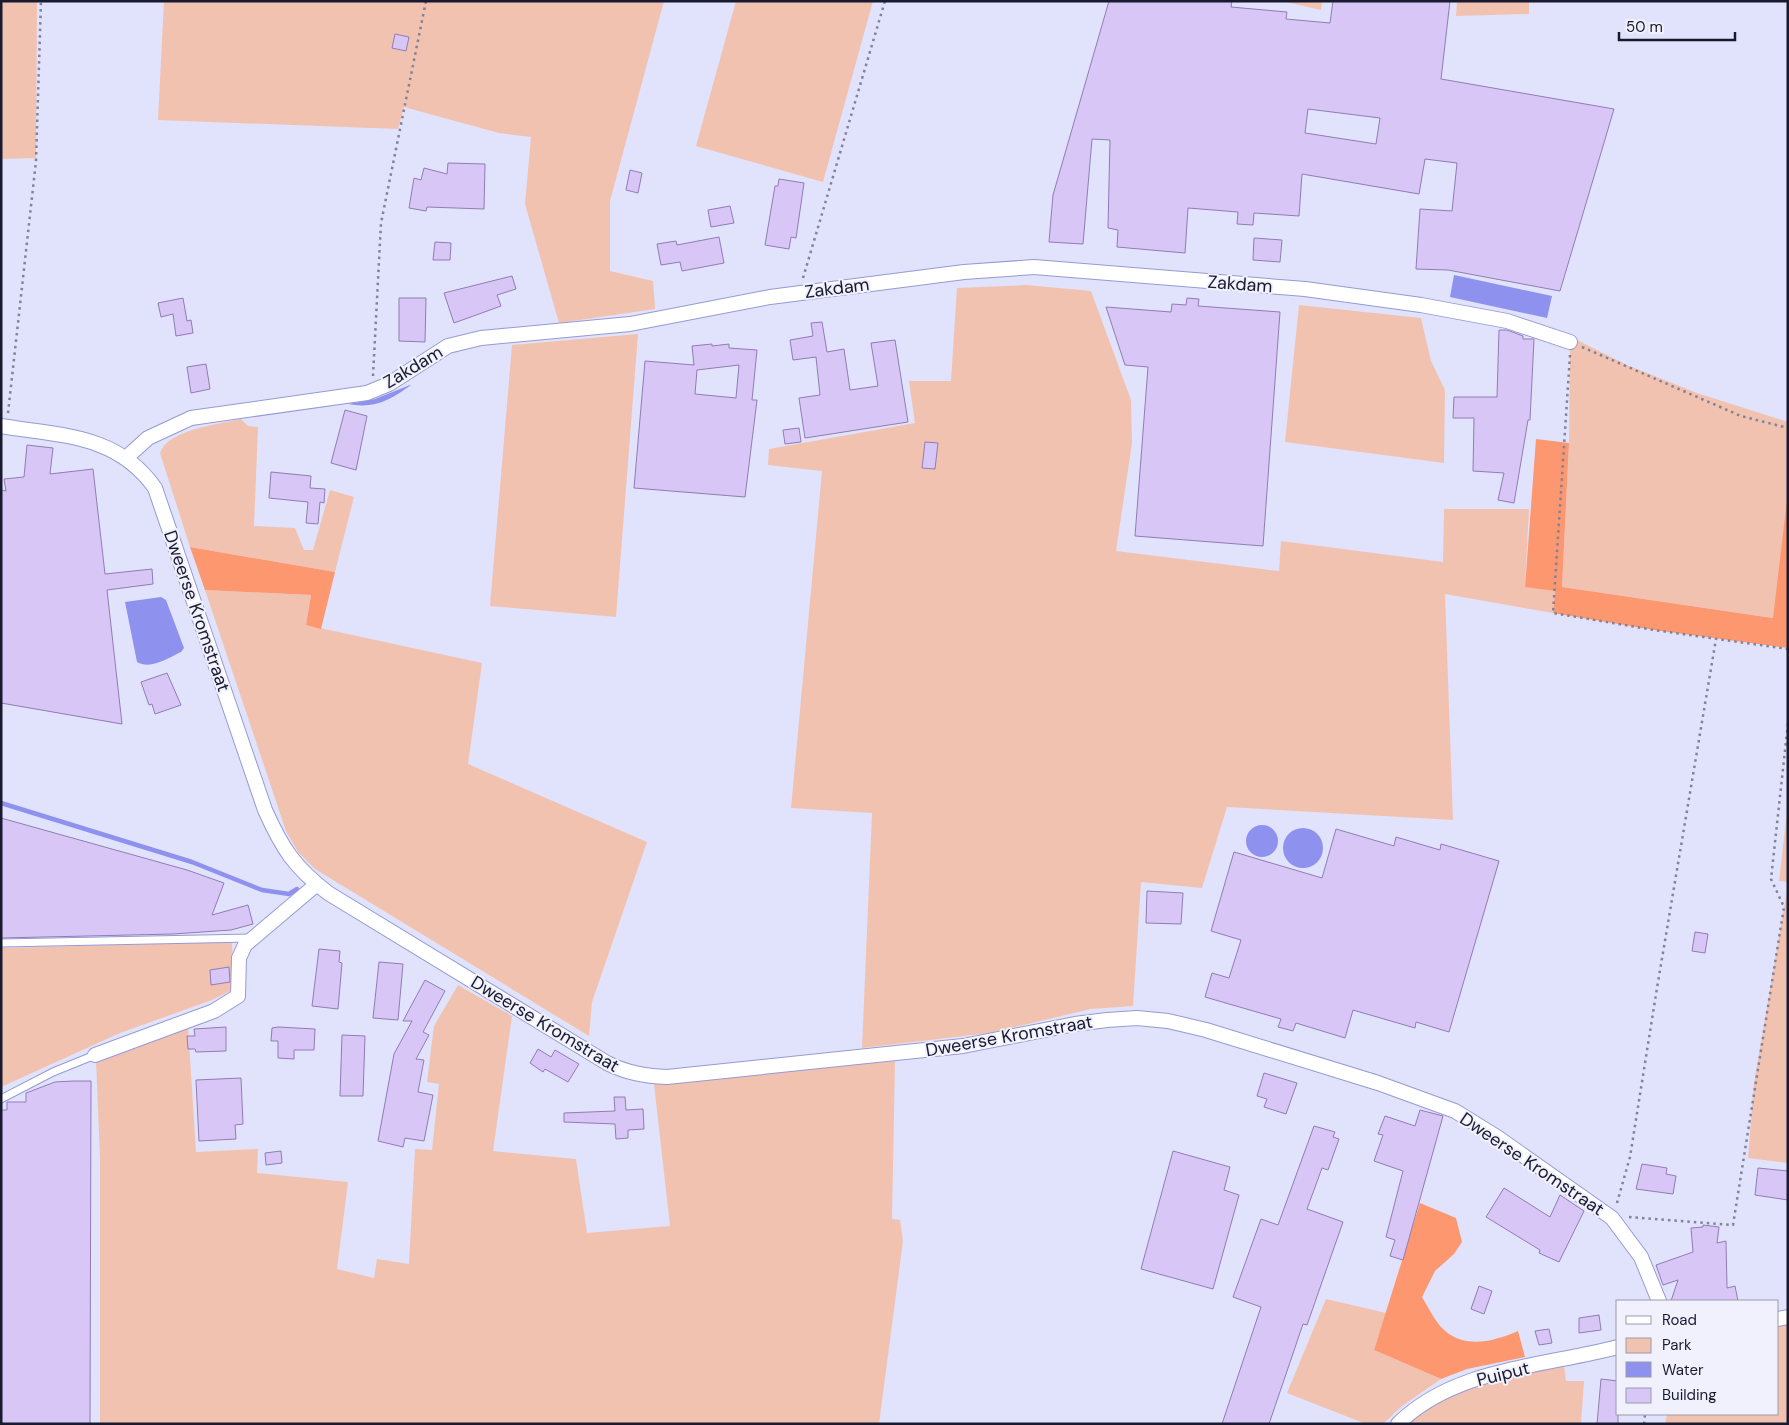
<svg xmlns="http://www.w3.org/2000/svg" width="1789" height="1425" font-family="'DM Sans',sans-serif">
<rect width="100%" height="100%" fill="#e0e3fb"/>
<path fill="#f2c2b1" d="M1,1H37L36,158L1,159Z
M164,1H664L610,201V271L653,281L655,309L559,323L525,204L531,137L499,133L404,107L398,129L158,120Z
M736,1H873L823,182L696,146Z
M1282,1H1322L1321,10Z
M1457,1H1529V14L1456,16Z
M1027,285L1091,291L1131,400L1132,443L1116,551L1279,571L1281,541L1443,562L1444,509H1529L1525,586L1555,591L1553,613L1445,594L1453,820L1227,807L1202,888L1141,882L1133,1006L1091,1009L989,1033L862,1048L872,813L791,808L822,471L768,465L769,449L915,423L909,381H951L957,288Z
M1299,305L1421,318L1431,361L1445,390L1444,463L1285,442Z
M638,334L616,617L490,606L512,345Z
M1573,338L1627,365L1697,393L1788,422V491L1774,618L1562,587L1569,443L1570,348Z
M241,419L248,426L258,427L254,526L295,528L304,550H313L330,490L354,497L335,572L190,547L160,453C167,430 219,424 241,419Z
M205,590L311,595L306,625L482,663L468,764L647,842L592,1002L589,1036L315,869L298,852L286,831Z
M1788,804V882L1779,881Z
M1788,885V1163L1748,1158L1754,1083Z
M232,942L233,981L230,991L212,1000L120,1033L1,1087V948Z
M458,985L512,1016L493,1151L576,1159L587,1233L670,1226L654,1084L895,1061L892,1219L900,1220L903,1241L879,1424H100V1159L96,1060L188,1026L196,1152L258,1149L257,1173L348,1182L337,1269L374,1278L377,1259L409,1264L415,1149L432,1150L439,1084L427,1082L434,1026Z
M1326,1299L1386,1313L1374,1350L1441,1379L1402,1406L1383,1424H1366L1287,1393Z
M1788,1322V1424H1665L1667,1414H1778V1324Z
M1564,1365L1566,1381H1584L1581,1424H1407C1434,1391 1523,1375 1564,1365Z"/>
<path fill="#fd9770" d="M1536,439L1569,443L1562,587L1773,618L1788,491V648L1654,630L1553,613L1555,591L1525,587Z
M190,547L335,572L321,629L306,625L311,595L205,590Z
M1420,1203L1456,1218L1462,1242L1454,1254L1435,1271L1422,1297C1428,1307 1434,1319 1441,1327C1463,1350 1492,1342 1518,1331L1525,1357L1467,1369L1441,1379L1374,1350Z"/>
<path fill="#8f91ee" d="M1454,275L1552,296L1547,318L1450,297Z
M410,385H411C391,400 374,409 348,404L375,399Z
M161,597L166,600L184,648L181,652C168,658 151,670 137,662L125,602Z
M1246 841a16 16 0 1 1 32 0a16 16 0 1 1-32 0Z
M1283 848a20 20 0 1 1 40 0a20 20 0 1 1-40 0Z"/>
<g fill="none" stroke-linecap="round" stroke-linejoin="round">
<path stroke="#8f91ee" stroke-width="4.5" d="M1,803L192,862L262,890L289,894L297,889"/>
</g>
<path fill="#d8c7f6" stroke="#917cb3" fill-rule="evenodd" d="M1109,1H1232L1231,7L1287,12L1286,19L1330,23L1333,1H1450L1441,79L1614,109L1560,291L1448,270L1416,269L1420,209L1452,211L1457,163L1425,159L1419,194L1302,174L1299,216L1254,213L1253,225L1237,224L1238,212L1188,208L1185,253L1117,247L1118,230L1108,228L1110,140L1092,139L1083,244L1049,242L1053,195ZM1308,109L1380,118L1376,144L1305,133Z
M395,34L409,37L406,51L392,48Z
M448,163L485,164L484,209L427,207L426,211L409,208L414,178L421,180L424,168L447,174Z
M630,170L642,173L638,193L626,190Z
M779,179L804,183L796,238L791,237L789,249L765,245L775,186H778Z
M730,206L734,223L711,227L708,210Z
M719,237L724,263L682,271L680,262L661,265L657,244L676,241L677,245Z
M1254,238L1282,240L1280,262L1253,260Z
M435,242L451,243L450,260H433Z
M512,276L516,289L497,295L501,306L454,323L444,293Z
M183,298L187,321L191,320L193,333L176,336L173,314L161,317L158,303Z
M399,298H426L425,342L399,341Z
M1187,298L1199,299L1198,306L1280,312L1263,546L1135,536L1148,367L1125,365L1106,307L1171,312L1172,304L1186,305Z
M822,322L827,352L844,349L850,390L878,386L871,343L895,340L908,422L805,438L799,398L820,395L816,357L793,360L790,340L813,336L811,323Z
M1499,330H1507L1523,336V339H1534L1530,420H1528L1514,503L1498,500L1504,473L1473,471L1474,418H1453L1454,397H1497Z
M712,344V346L729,344V348L757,350L752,400H757L745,497L634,488L645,361L694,365L692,346ZM739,365L736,398L695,394L697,370Z
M206,364L210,389L191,393L187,367Z
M345,410L367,416L356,470L331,463Z
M799,428L801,442L785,444L783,430Z
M925,442L938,443L935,469L922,468Z
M27,445L53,448L50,474L93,469L105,574L152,569L153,584L107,590L122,724L1,703V490L6,491L4,479L24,477Z
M271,472L311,476L310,488L325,489L324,503L320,502L318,524L306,523L308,502L269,498Z
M167,673L181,705L155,714L152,704L149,705L141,682Z
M1,818L187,870L224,883L212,915L248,905L253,924L231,930L173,934L1,938Z
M1336,829L1394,846L1396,837L1440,850L1441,844L1499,861L1449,1032L1416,1022L1415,1028L1353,1010L1345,1038L1296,1023L1293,1031L1278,1027L1281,1019L1205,997L1212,973L1229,978L1241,940L1211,931L1234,852L1322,878Z
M1147,891L1183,893L1181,924L1146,923Z
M1695,932L1708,934L1705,953L1692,951Z
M319,949L340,951L339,962L342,963L338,1009L312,1006Z
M379,962L403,964L398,1020L373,1018Z
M229,967L230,982L211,985L210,970Z
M425,980L445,991L423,1032L429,1035L416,1059L424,1060L418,1092L433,1095L424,1141L405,1138L403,1147L378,1141L394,1054L412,1021H403Z
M226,1027V1051L196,1052L195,1049H188L187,1036H195L194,1029Z
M278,1027L315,1029L314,1050H294V1059L278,1058V1041H271L272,1028Z
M342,1035L365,1036L363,1096H340Z
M538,1049L551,1057L555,1050L579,1064L568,1082L545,1069L543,1072L530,1063Z
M1264,1073L1297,1083L1286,1114L1264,1107L1267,1099L1257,1096Z
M241,1078L243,1124L235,1125L236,1139L199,1141L196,1080Z
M73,1081H91L90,1424H1V1110H7V1102H26V1093L55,1082Z
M614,1097H625L626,1110L643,1109L644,1129L628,1130V1138L616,1139L615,1124L564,1122V1113L615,1111Z
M1420,1110L1443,1116L1403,1260L1390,1256L1395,1240L1386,1237L1403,1171L1374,1161L1383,1135L1378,1134L1385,1116L1415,1126Z
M1314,1126L1335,1132L1333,1137L1339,1139L1328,1170L1322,1168L1307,1209L1343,1222L1307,1325L1303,1324L1269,1424H1222L1261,1307L1233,1297L1261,1219L1278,1225Z
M281,1151L282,1163L266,1165L265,1153Z
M1173,1151L1230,1167L1224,1190L1239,1195L1213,1289L1141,1269Z
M1642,1164L1667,1168L1666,1174L1676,1176L1673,1194L1636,1189Z
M1758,1168L1788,1171V1200L1755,1195Z
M1504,1188L1550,1217L1560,1195L1584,1211L1559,1262L1539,1253L1540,1250L1486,1217Z
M1703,1225L1719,1227L1717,1243L1726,1241L1727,1288L1735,1286L1738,1301H1671L1678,1280L1663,1285L1656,1265L1693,1252L1691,1228L1703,1227Z
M1479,1286L1492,1291L1484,1314L1471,1309Z
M1599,1315L1601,1330L1579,1333V1318Z
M1549,1329L1552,1343L1539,1345L1535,1331Z
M1601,1379L1618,1381V1424H1597Z"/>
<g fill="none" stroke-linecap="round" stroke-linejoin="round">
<defs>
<path id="service" d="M1,943L251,938
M1,1099L53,1072L95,1055"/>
<path id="minor" d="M1,426C61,436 117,434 155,488L265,810C282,848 294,867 328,893L607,1063C627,1073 645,1076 667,1077L963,1046L1075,1024L1107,1020L1137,1018L1168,1021L1206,1030L1378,1083L1455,1111L1497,1137L1612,1218L1641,1257L1659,1301
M127,457L148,438L191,418L367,393L389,384L448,346L481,338L630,324L770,297L964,272L1034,267L1305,289L1421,305L1507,321L1570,342
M95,1055L214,1011L238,996L239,958L245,945L317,884
M1778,1319L1788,1317
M1398,1424C1454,1368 1546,1366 1618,1347"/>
</defs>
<use href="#service" stroke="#969ad3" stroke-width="9"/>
<use href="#minor" stroke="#969ad3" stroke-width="16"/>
<path stroke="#808298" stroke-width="2.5" stroke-dasharray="2.5 4" stroke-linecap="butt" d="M803,278L885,1
M1582,347L1741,416L1788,428
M1570,355L1553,613L1654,630L1788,649
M373,376L381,223L426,1
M8,413L36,161L41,1
M1617,1203L1630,1157L1657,988L1716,639
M1629,1217L1733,1225L1784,907L1771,879L1788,723
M1644,1424L1645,1414"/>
<use href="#service" stroke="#fff" stroke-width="7"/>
<use href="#minor" stroke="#fff" stroke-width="14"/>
</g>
<g text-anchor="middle" stroke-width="4" stroke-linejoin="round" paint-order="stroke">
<g font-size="18" fill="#191a2f" stroke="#f0f1fd">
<text transform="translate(1240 284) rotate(4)" y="6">Zakdam</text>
<text transform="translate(837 288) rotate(-7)" y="6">Zakdam</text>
<text transform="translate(413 367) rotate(-31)" y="6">Zakdam</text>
<text transform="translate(197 611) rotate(71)" y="6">Dweerse Kromstraat</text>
<text transform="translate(545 1024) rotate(31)" y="6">Dweerse Kromstraat</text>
<text transform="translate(1009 1036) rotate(-10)" y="6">Dweerse Kromstraat</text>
<text transform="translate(1532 1164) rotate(34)" y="6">Dweerse Kromstraat</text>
<text transform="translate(1503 1374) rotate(-14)" y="6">Puiput</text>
</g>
</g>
<rect width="1789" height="1425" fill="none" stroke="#191a2f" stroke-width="5"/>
<rect x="1616" y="1300" width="162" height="115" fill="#f0f1fd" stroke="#9a9bab"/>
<rect x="1626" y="1316" width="25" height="8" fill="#ffffff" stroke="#9a9bab"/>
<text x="1662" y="1325" font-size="15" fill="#191a2f">Road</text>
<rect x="1626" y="1338" width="25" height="15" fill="#f2c2b1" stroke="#9a9bab"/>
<text x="1662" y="1350" font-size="15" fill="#191a2f">Park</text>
<rect x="1626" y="1362" width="25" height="15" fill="#8f91ee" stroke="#9a9bab"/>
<text x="1662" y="1375" font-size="15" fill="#191a2f">Water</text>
<rect x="1626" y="1388" width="25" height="15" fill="#d8c7f6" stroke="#9a9bab"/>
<text x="1662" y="1400" font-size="15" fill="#191a2f">Building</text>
<path d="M1619 32v8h116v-8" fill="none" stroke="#191a2f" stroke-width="2.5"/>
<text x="1626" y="32" font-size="15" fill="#191a2f" stroke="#f0f1fd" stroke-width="4" paint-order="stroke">50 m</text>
</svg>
